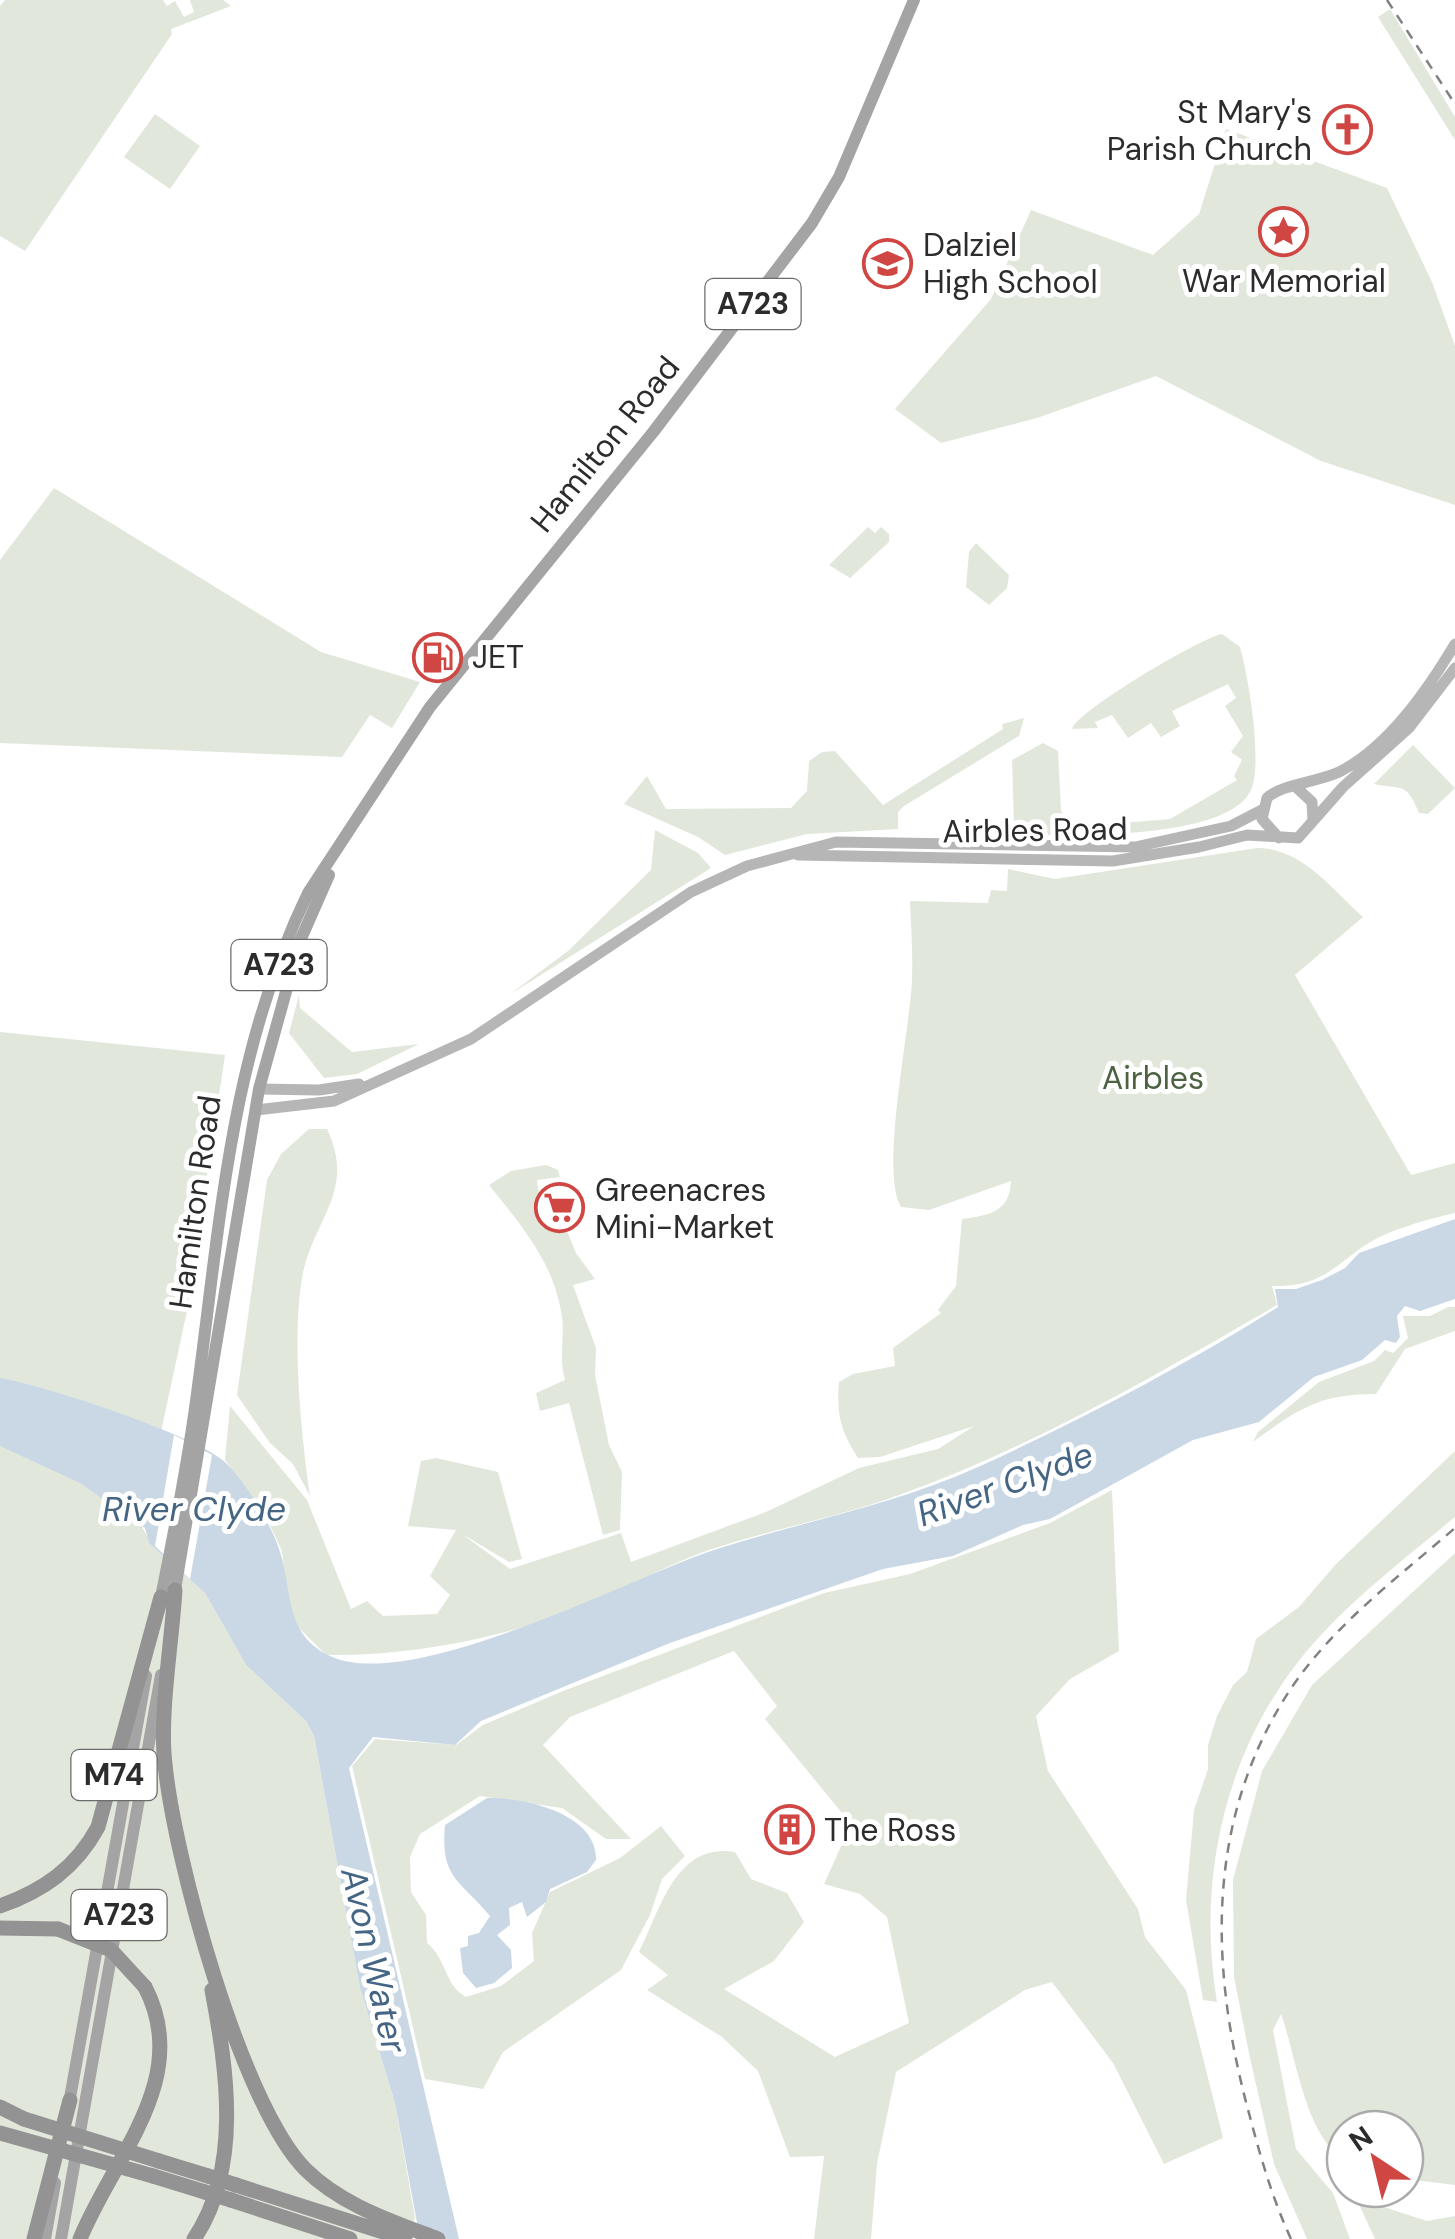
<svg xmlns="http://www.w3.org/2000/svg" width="1455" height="2239" font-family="'DM Sans',sans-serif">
<rect width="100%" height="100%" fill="#fff"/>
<path fill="#e1e8db" d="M5,0H163L167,6L175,1L184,17L194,12L190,0H223L231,6L171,29L172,34L25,251L0,236V6Z
M1390,9L1455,117V140L1378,17Z
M155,114L200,146L170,189L124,157Z
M1226,129L1387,188L1432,282L1455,346V505L1321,461L1156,376L1037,418L941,443L895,409L991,299L1031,210L1153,255L1199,214Z
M54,488L321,652L420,682L392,728L370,715L342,757L0,743V560Z
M868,527L875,533L881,527L889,534V542L850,578L829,565Z
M976,543L1009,575L1007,588L989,605L966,587L969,552Z
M1222,634L1240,647C1248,675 1264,766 1250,792C1221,845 1037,835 982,833V826L1014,824L1012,760L1043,743L1058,751L1061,811L1075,827L1170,819L1237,780L1234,776L1242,760L1231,752L1243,736L1225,706L1236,698L1228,684L1172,711L1180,726L1161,737L1151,723L1128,738L1112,715L1095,722L1098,728L1072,729C1077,711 1200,638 1222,634Z
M1024,718L1019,736L904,806L898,812V829L807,834L725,855L698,837L624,804L647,776L666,809L791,808L807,791L809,761L822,752L835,751L883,805L1003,729L1002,724Z
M1413,745L1455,788L1428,814L1419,813C1406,781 1402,790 1374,784Z
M655,830L698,853L711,868L509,995L568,951L651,870Z
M1257,848C1302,848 1331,888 1363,917L1295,975L1411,1175L1455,1163V1213C1425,1220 1382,1231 1357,1251C1327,1274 1313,1287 1272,1286L1277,1305C1156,1375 1031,1448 899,1495C837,1518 771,1529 709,1550C661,1567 618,1593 571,1611C494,1640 408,1656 326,1655L296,1625L288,1606L282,1551L269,1523L225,1460L230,1406L307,1500L351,1609L367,1601L383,1616L437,1614L450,1595L430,1576L456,1530L408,1526L421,1461L436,1458L498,1472L522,1559L509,1562L462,1534L510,1569L621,1533L631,1562L766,1512L859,1468L938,1449L974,1426L880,1457L858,1458C841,1432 836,1414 839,1382L853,1374L895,1366L893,1348L941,1313L938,1310L956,1286L962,1219C990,1215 1010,1212 1011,1181L929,1210L901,1207C879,1172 911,1026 912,978C913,952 911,926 910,901L988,903L991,890L1007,891L1008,869L1055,879Z
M299,995L300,1008L352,1052L419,1044L357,1074L324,1078L289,1033Z
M0,1032L225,1055L187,1311L141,1525L152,1545L205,1593L246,1665L306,1721L314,1736L360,1988L395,2103L415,2218L407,2239H0Z
M309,1129H327C356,1190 315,1217 303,1273C291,1335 301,1434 310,1496L293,1464L270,1443L237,1395L267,1180L281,1154Z
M546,1165L558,1170L560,1177L537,1180L543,1221H563L576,1253L595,1279L573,1285L596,1348L595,1375L609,1445L622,1472L620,1530L603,1535L569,1403L540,1411L536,1393L565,1380C558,1357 566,1334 561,1311C552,1260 520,1224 489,1185L511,1171Z
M1448,1307H1455V1331L1405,1349L1376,1394C1319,1394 1298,1409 1253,1442L1258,1432L1319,1382L1374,1361L1385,1350L1393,1353L1408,1338L1403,1316H1430Z
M1455,1451V1517C1401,1562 1342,1606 1298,1662C1223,1758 1197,1883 1217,2002L1203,2000L1186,1900L1194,1810L1208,1769V1745L1217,1716L1233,1685L1247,1672L1256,1639L1299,1607L1336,1564Z
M1112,1490L1119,1651L1070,1679L1036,1716L1048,1771L1138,1909L1145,1937L1186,1990L1223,2138L1164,2164L1113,2063L1052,1982L1025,1990L896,2072L877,2164L871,2239H814L824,2156L790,2157L758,2071L722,2037L647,1990L668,1975L639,1952C660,1911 675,1842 735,1852L751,1879L787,1893L804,1922L774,1961L724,1989L835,2057L909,2023L887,1917L860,1894L824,1884L851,1824L765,1719L777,1706L734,1651L570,1717L543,1745L631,1839H606L562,1808L480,1796L420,1834L410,1857L411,1892L426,1915L427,1943C447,1959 444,1985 466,1997L501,1986L534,1961L532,1933L550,1892L620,1858L661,1826L685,1856L662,1879L650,1915L621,1970L503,2052L483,2089L425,2079L352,1766L375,1739L456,1745L483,1725L563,1691L824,1593L910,1574L1050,1523Z
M1455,1553V2185L1405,2179V2129H1345V2160C1305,2137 1296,2055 1281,2014L1273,2030L1296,2149L1333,2193L1350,2239H1307L1274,2164L1250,2058L1234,1977L1233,1880L1262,1771L1312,1685Z
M1356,2198L1427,2221L1455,2216V2239H1375Z"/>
<path fill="#cad8e6" d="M1455,1219V1299L1420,1311L1405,1306L1397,1316L1400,1337L1396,1343L1385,1340L1362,1360L1314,1377L1259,1422L1193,1440L1050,1519L1023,1525L953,1556L883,1569L670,1643L481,1721L455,1745L373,1737L349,1768L459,2239H420L395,2103L360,1988L314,1736L306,1721L246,1665L205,1593L149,1543L145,1528L80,1483L0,1446V1378C43,1385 197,1435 226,1463C247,1484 272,1525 280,1552C293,1592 284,1634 330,1656C410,1694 628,1579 711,1551C799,1522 892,1506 978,1467C1081,1420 1182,1367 1278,1307L1275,1289H1296L1322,1280L1345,1268L1359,1253Z
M487,1798C524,1797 598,1814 596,1860L587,1872L550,1889L546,1902L527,1917L522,1902L509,1908L510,1925L497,1935L511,1950L512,1968L494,1983L476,1988L463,1973L460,1948L468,1946V1936L479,1933L490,1916C460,1880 440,1879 445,1825Z"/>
<path fill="#fff" d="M174,1435L212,1455L190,1579L155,1546Z"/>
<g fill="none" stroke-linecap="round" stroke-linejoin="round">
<path stroke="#b6b6b6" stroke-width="11" d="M1297,788L1312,802L1313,821
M1279,838L1262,819L1267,798C1282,784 1318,782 1339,772C1388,748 1428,689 1455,644
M798,855L1113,861L1199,847L1247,835L1298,838L1343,787L1409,728L1455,668
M259,1089L319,1090L359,1084
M256,1110L334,1101L471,1039L691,892L747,866L836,842L1135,847L1231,826L1262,810"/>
<path stroke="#a4a4a4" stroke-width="12" d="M174,1596L259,1089L300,941L329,875
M160,1602C173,1538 186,1473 195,1408C220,1230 228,1058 308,893L430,707L654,431L812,223L839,177L914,0
M68,2109L146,1676
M45,2239L55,2183
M61,2239L161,1675"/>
<path stroke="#939393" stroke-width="15" d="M175,1590C172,1641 159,1716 165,1764C174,1857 241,2104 305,2169C341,2205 391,2221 438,2239
M0,1906C43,1891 76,1868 98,1827L161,1597
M0,1928L58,1929
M0,2107L24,2119
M159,2161L208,2176
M153,2176L205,2192
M236,2185L405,2239
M231,2200L350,2239
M34,2239L70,2100
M80,2239C113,2157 193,2079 145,1987
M194,2239C242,2168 227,2070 212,1990"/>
<path stroke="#818181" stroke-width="2.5" stroke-dasharray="10 8" stroke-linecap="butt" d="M1387,0L1455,104
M1291,2239C1273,2200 1261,2159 1250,2117C1210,1972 1204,1824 1288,1693C1331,1627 1396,1579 1455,1528"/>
<path stroke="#939393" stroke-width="15" d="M58,1929L111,1950L145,1987
M24,2119L159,2161
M0,2133L153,2176
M208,2176L236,2185
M205,2192L231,2200"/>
</g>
<defs>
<symbol id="church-ring" viewBox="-11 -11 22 22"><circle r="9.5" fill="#fff" stroke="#cf4643" stroke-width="1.5"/><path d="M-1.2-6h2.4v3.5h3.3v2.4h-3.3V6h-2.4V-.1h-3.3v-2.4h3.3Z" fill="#cf4643"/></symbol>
<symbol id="sight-ring" viewBox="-11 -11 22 22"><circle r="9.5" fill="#fff" stroke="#cf4643" stroke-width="1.5"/><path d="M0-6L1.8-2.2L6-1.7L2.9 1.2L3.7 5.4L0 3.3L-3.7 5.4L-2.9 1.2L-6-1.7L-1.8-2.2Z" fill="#cf4643"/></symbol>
<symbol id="school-ring" viewBox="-11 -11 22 22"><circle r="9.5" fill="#fff" stroke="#cf4643" stroke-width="1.5"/><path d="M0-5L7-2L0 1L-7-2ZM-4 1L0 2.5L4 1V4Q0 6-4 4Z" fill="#cf4643"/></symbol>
<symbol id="fuel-ring" viewBox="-11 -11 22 22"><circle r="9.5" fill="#fff" stroke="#cf4643" stroke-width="1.5"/><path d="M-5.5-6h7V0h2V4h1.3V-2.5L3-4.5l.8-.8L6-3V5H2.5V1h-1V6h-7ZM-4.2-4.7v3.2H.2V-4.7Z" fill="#cf4643"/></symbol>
<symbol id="supermarket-ring" viewBox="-11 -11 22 22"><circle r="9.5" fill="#fff" stroke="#cf4643" stroke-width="1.5"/><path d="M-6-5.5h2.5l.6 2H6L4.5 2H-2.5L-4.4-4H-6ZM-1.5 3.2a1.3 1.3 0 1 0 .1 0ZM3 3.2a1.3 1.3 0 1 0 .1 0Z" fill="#cf4643"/></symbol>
<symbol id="building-ring" viewBox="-11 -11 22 22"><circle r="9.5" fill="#fff" stroke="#cf4643" stroke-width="1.5"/><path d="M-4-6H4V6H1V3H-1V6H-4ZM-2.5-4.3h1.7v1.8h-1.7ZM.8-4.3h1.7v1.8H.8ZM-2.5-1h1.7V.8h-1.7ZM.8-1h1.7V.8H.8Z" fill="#cf4643"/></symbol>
</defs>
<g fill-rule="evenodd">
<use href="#church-ring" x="1320" y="102" width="55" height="55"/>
<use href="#sight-ring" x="1256" y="204" width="55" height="55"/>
<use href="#school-ring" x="860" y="236" width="55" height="55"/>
<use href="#fuel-ring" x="410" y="630" width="55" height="55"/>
<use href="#supermarket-ring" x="532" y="1180" width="55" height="55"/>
<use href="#building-ring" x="762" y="1802" width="55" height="55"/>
</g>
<g text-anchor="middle" stroke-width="10" stroke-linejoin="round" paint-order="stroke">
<g fill="#fff" stroke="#6b6b6b" stroke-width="2.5">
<rect x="705.5" y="279" width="95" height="50" rx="8"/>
<rect x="231.5" y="940" width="95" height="50" rx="8"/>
<rect x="71.5" y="1750" width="85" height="50" rx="8"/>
<rect x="71.5" y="1890" width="95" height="50" rx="8"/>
</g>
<g font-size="30" font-weight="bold" fill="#2c2c2c">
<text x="753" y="314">A723</text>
<text x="279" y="975">A723</text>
<text x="114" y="1785">M74</text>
<text x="119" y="1925">A723</text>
</g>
<g font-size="32" fill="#2c2c2c" stroke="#fff" text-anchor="start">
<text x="1312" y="123" text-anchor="end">St Mary's<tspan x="1312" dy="37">Parish Church</tspan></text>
<text x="923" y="256">Dalziel<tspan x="923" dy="37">High School</tspan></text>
<text x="1284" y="292" text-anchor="middle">War Memorial</text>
<text x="472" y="668">JET</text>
<text x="595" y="1201">Greenacres<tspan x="595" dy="37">Mini-Market</tspan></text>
<text x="824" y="1841">The Ross</text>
</g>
<g font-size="32" fill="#2c2c2c" stroke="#fff">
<text transform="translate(605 444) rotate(-51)" y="11">Hamilton Road</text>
<text transform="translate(1035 830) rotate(-1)" y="11">Airbles Road</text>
<text transform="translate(195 1202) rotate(-82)" y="11">Hamilton Road</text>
</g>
<g font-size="32" fill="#4c6240" stroke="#fff">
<text x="1153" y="1089">Airbles</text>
</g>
<g font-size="35" font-style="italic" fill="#456584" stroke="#fff">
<text transform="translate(1005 1484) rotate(-20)" y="12">River Clyde</text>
<text x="194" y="1521">River Clyde</text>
<text transform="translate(374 1960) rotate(77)" y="12">Avon Water</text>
</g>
</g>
<g transform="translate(1375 2159) rotate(325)"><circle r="48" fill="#ffffff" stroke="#ababab" stroke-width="2.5"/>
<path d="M0-8L18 38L0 25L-18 38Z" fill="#cf4643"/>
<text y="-15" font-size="28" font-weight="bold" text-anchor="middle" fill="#2c2c2c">N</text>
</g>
</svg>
